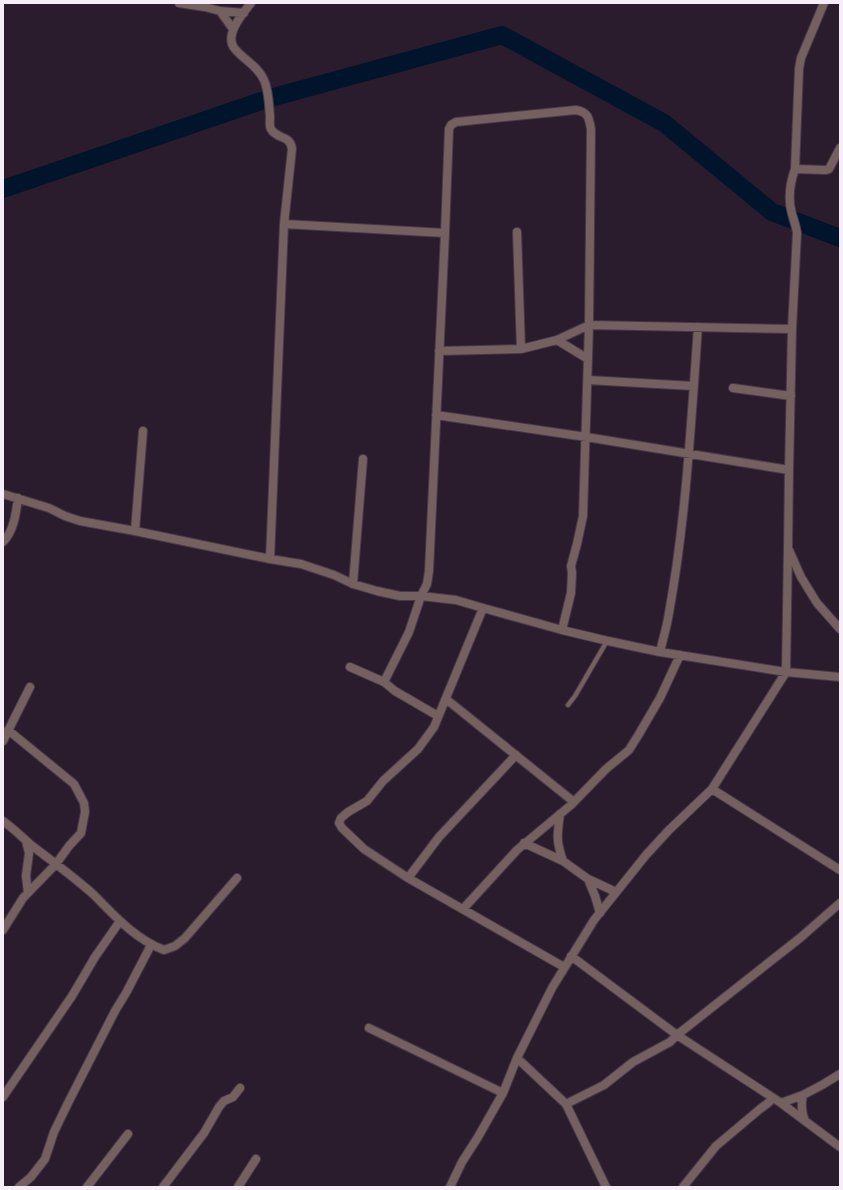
<svg xmlns="http://www.w3.org/2000/svg" width="843" height="1190" font-family="Cabin,sans-serif">
<rect width="100%" height="100%" fill="#2b1c2d"/>
<g fill="none" stroke-linecap="round" stroke-linejoin="round">
<path stroke="#00142c" stroke-width="18" d="M3,189L270,98L502,35L664,123L772,212L840,238"/>
<defs>
<path id="lane" d="M568,705L575,696L607,641"/>
<path id="street" d="M179,3L205,7L220,11L244,13
M251,3C243,13 223,36 235,49C244,60 258,66 264,80C269,91 269,106 270,117C270,121 269,126 271,129C277,140 290,134 292,149L284,224L270,559
M220,11L233,29
M795,169L826,170L829,169L840,148
M284,224L445,233
M517,232L521,349
M557,340L588,359
M439,351L521,349L557,340L589,325L792,329
M588,380L693,386
M733,388L791,396
M436,415L586,437L789,470
M3,494L49,508L65,516L80,521L135,531L270,559L301,564L334,575L353,584L377,591L400,596H421L456,600L483,608L562,630L608,641L660,652L786,672L840,677
M135,531L143,431
M3,542C14,531 16,513 18,498
M789,550L801,577L817,603L840,629
M353,584L363,459
M483,608L434,727L418,749L383,781L367,801L348,812L341,818L339,823L342,828L364,849L408,878L564,967
M660,652C663,639 667,626 669,613C686,519 691,423 698,327
M350,667L384,682L395,691L438,716
M384,682L409,632L421,596L427,584L429,571L445,233L449,129L451,125L456,122L576,110C588,112 589,118 591,129L589,325L583,516L577,544L571,566L572,573L571,593L562,630
M446,699L574,802
M3,741L30,687
M712,789L840,870
M560,814C557,835 556,841 563,861
M3,821C13,828 22,837 31,845C52,861 74,877 94,895C115,916 135,939 164,950L175,946L185,938L237,878
M26,841L29,853L26,876L28,893
M524,843L563,861L588,879L616,892
M408,878L439,837L516,755
M588,879L595,896L600,913
M463,909L517,850L571,805L606,769L629,750L639,734L660,698L680,655
M3,930L23,898L56,864L69,846L81,833L85,812L84,803L74,784L8,730
M571,956L677,1035L781,1103L840,1147
M369,1028L503,1093
M517,1058L566,1104L606,1187
M803,1095C801,1104 801,1112 805,1121
M3,1097L72,996L95,957L120,921
M781,1103L803,1095L822,1085L840,1074
M566,1104L604,1085L633,1062L670,1042L677,1035L800,938L840,903
M19,1187L31,1177L45,1159L54,1132L68,1103L115,1011L126,993L151,945
M87,1187L128,1134
M163,1187L204,1133L219,1107L224,1101L233,1097L240,1088
M238,1187L256,1159
M450,1187L462,1162L478,1137L503,1093L517,1058L552,988L594,920L646,855L669,830L712,789L786,672L788,548L789,470L792,329L797,233C796,226 794,221 792,214C788,200 790,183 795,169L799,69L801,58L824,3
M683,1187L716,1146L760,1109L768,1103L773,1098"/>
</defs>
<use href="#lane" stroke="#48394a" stroke-width="6"/>
<use href="#street" stroke="#48394a" stroke-width="10"/>
<use href="#lane" stroke="#74605e" stroke-width="4"/>
<use href="#street" stroke="#74605e" stroke-width="8"/>
</g>
<rect width="843" height="1190" fill="none" stroke="#f7edf9" stroke-width="8"/>
</svg>
